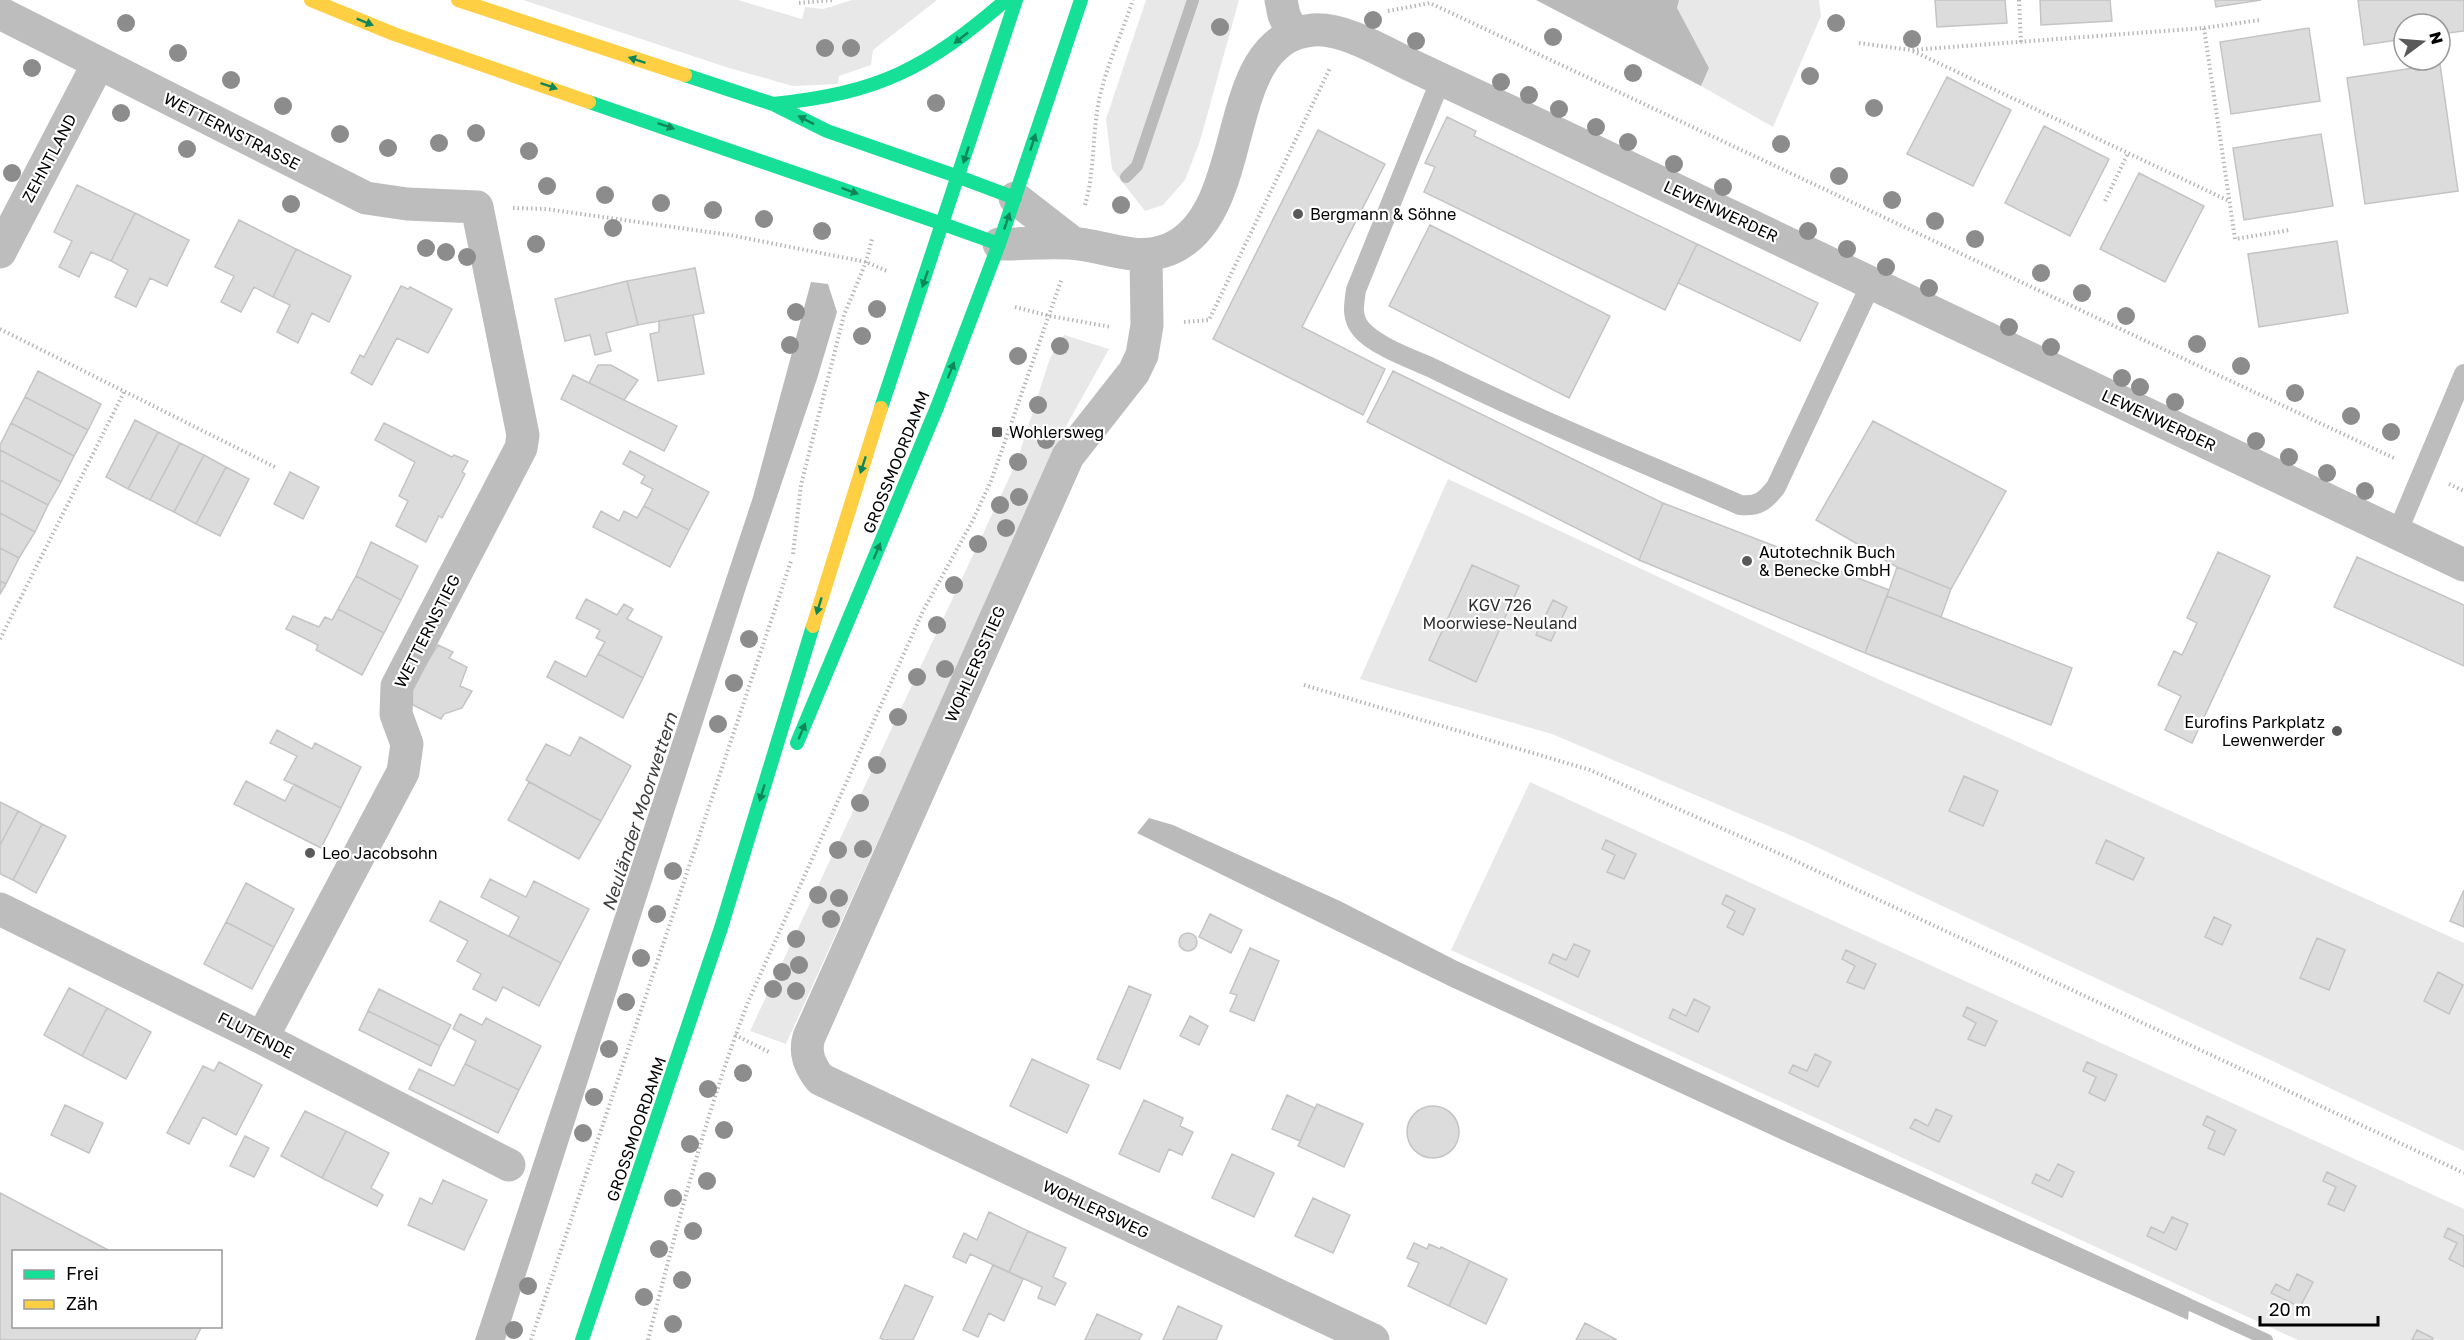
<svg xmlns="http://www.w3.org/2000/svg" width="2464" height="1340" font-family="'Golos Text',sans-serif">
<rect width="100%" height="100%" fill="#fff"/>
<path fill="#e8e8e8" d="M523,0H738L802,19L805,7L823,9L852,0H937L873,50L871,65L839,76L838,84L793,86L729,68Z
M1146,0H1239L1200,141L1185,180L1163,205L1145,211L1112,169L1106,119Z
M1679,0H1819L1821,16L1773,127L1701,86L1709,68L1676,8Z
M1064,335L1109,349L1064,430L786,1044L750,1031L1017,461L1050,358Z
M1448,479L1880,680L2464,943V1151L1806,842L1552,734L1360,679Z
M1530,782L2464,1209V1340H2298L1451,950Z"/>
<path fill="#bababa" d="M1536,0H1679L1677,8L1709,68L1701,86Z
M811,282L828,284L837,312L817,379L746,588L505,1340H475L753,497Z
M1149,818L1173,825L1340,901L1457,961L2190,1298L2188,1320L1782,1140L1449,986L1137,833Z"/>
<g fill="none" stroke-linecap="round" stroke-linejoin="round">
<path stroke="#bababa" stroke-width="12" d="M1126,177L1137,166L1193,0
M2175,1298L2267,1340"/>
</g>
<path fill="#dcdcdc" stroke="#c4c4c4" stroke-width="1.5" d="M1935,0H2005L2007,23L1937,27Z
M2040,0H2110L2112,21L2041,25Z
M2215,0H2261L2216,7Z
M2358,0H2464V31L2440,34V24H2404V39L2364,45Z
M2309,28L2320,101L2231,114L2220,42Z
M2440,64L2458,191L2365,204L2347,78Z
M1947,77L2011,110L1973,186L1907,154Z
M1447,117L1476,131L1474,136L1697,244L1665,310L1424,192L1435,167L1425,163Z
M2044,126L2109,159L2070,236L2005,203Z
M1318,130L1385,164L1302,327L1385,369L1363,415L1213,339Z
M2321,134L2333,206L2244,220L2233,148Z
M2139,173L2204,206L2165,282L2100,249Z
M77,185L135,213L111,261L91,252L79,277L59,267L72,241L54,232Z
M135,213L189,240L167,286L150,278L136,307L115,297L128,270L111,261Z
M239,220L296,249L273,297L254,287L241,312L221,302L234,276L215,267Z
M1430,225L1610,316L1569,398L1389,306Z
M2337,241L2348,313L2259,327L2248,254Z
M1697,244L1818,303L1800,341L1678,283Z
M296,249L351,276L329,322L312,313L298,343L277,332L290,305L273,297Z
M695,268L704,313L638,325L627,281Z
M627,281L638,325L606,333L611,351L595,355L590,335L565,341L555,299Z
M401,286L408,289L410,287L452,309L428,353L397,338L372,385L351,373L360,355L364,357Z
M693,315L704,374L658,381L650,334L659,332V321Z
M598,365H611L638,380L624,400L589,383Z
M38,371L101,404L88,430L25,397Z
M1393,371L1663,503L1639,560L1367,422Z
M573,375L677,426L664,451L561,399Z
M25,397L88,430L74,456L11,423Z
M135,420L158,432L128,489L106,477Z
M1873,421L2006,491L1951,589L1897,567L1816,520Z
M11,423L74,456L61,482L0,450V445Z
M384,423L452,457L454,455L468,461L462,472L465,474L442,518L439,516L426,542L396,526L408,501L399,496L415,462L375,440Z
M158,432L180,443L150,500L128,489Z
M180,443L204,455L174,512L150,500Z
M0,450L61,482L48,505L0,480Z
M630,451L709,492L689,530L644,506L653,489L641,483L645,476L623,464Z
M204,455L226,467L196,524L174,512Z
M226,467L249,479L220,536L196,524Z
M290,472L319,487L303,519L274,504Z
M0,480L48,505L35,532L0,513Z
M1663,503L1889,590L1865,653L1639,560Z
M644,506L689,530L670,567L593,527L601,511L619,521L624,511L637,518Z
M0,513L35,532L19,558L0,548Z
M371,542L418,566L401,600L356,576Z
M0,548L19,558L6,584L0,581Z
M2218,552L2270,576L2192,743L2165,730L2181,696L2158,685L2174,651L2182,655L2197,623L2187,618Z
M2357,557L2464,605V666L2334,607Z
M1472,565L1519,586L1476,682L1429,660Z
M1897,567L1951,589L1941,617L1887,596Z
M356,576L401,600L384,633L338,609Z
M0,581L6,584L0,594Z
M1887,596L2072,668L2051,725L1865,653Z
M586,599L617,615L624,604L633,609L627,619L662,637L643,678L598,654L605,642L596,638L600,630L576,618Z
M1553,600L1567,607L1551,641L1536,635Z
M338,609L384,633L362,675L316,650L318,645L286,629L293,616L319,627L325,617L332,620Z
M438,645L453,652L449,658L467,667L460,686L472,691L462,708L444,714L441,719L413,705L409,690Z
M598,654L643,678L623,718L547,677L555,661L586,677Z
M277,730L312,749L315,743L361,767L341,808L284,780L297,756L270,743Z
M580,737L631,766L601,821L526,780L546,744L570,756Z
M1964,776L1998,791L1983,826L1949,811Z
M246,781L285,801L294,784L341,808L321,848L234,804Z
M529,782L601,821L579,859L508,820Z
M0,802L18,811L0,845Z
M18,811L42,824L13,880L0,874V845Z
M42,824L66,836L36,893L13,880Z
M1606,840L1636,854L1624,879L1607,872L1615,855L1602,849Z
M2106,840L2144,858L2133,880L2096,863Z
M490,879L526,897L534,881L589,909L561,963L509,936L519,917L481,897Z
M246,883L294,909L274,947L226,922Z
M2464,890V927L2450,921Z
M1726,895L1755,909L1743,935L1727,927L1735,911L1722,904Z
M440,901L561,963L539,1006L503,987L496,1001L473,989L481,974L457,961L468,941L430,921Z
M1210,914L1242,930L1231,953L1199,937Z
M2214,917L2231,925L2222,945L2205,937Z
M226,922L274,947L252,989L204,964Z
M1179 942a9 9 0 1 1 18 0a9 9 0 1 1-18 0Z
M2317,938L2345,950L2329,990L2300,978Z
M1574,944L1590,951L1578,977L1549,963L1553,954L1566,960Z
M1250,948L1279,961L1254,1021L1230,1011L1237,995L1230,993Z
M1846,950L1876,964L1864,989L1847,982L1855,966L1842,959Z
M2438,972L2463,985L2449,1014L2424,1001Z
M1129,986L1151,995L1120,1069L1097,1059Z
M69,988L107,1008L82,1056L44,1035Z
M379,989L451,1025L440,1046L368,1011Z
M1694,999L1710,1007L1698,1032L1669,1018L1673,1009L1686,1016Z
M1967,1007L1997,1021L1985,1046L1968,1039L1976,1023L1963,1016Z
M107,1008L151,1032L126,1079L82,1056Z
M368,1011L440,1046L431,1066L359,1030Z
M460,1014L482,1025L486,1018L541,1046L519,1090L465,1064L476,1041L453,1029Z
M1190,1016L1208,1026L1199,1045L1180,1036Z
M1815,1054L1831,1062L1818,1087L1789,1073L1793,1065L1807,1071Z
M1032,1059L1089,1085L1067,1133L1010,1106Z
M219,1062L262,1085L236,1135L203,1117L189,1144L167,1133L203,1066L214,1071Z
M2087,1062L2117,1075L2105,1101L2089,1093L2096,1077L2083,1071Z
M465,1064L519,1090L498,1133L409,1089L419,1069L454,1086Z
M1287,1095L1315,1108L1300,1141L1272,1129Z
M1144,1100L1183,1118L1180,1126L1193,1132L1182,1155L1169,1149L1159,1172L1119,1154Z
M1317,1104L1363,1124L1344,1167L1298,1146Z
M65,1105L103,1123L89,1153L51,1135Z
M1407 1132a26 26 0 1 1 52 0a26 26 0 1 1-52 0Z
M1936,1109L1952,1116L1939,1142L1910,1128L1915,1119L1928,1126Z
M305,1111L346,1131L322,1178L281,1156Z
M2207,1116L2236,1130L2224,1155L2208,1148L2215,1131L2203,1125Z
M346,1131L389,1153L371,1188L383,1195L377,1206L322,1178Z
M245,1136L269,1148L254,1177L230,1166Z
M1232,1154L1274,1173L1254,1217L1212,1198Z
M2058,1164L2074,1172L2062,1197L2032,1183L2036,1174L2049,1181Z
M2327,1172L2356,1186L2344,1211L2328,1204L2336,1187L2323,1181Z
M443,1180L487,1200L464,1250L408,1225L420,1198L432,1204Z
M0,1193L112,1252H14V1326H202L195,1340H0Z
M1313,1198L1350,1215L1333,1253L1295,1236Z
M989,1212L1028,1231L1009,1272L970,1254L966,1263L953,1257L964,1233L977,1240Z
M2172,1217L2188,1224L2176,1250L2147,1236L2151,1227L2164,1233Z
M2448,1228L2464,1236V1267L2449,1259L2457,1243L2444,1237Z
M1028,1231L1066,1248L1053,1277L1066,1283L1055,1305L1038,1298L1042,1287L1009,1272Z
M1414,1243L1427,1249L1429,1244L1440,1249L1441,1247L1470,1261L1449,1306L1408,1286L1419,1263L1407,1258Z
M1470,1261L1507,1279L1486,1324L1449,1306Z
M993,1265L1023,1279L1004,1321L989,1313L978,1337L963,1330Z
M2297,1274L2313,1282L2300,1307L2271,1293L2276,1284L2289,1291Z
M905,1285L933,1297L913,1340H884L880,1338Z
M1178,1306L1222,1326L1216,1340H1163Z
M1097,1314L1142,1334L1139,1340H1085Z
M1585,1323L1617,1340H1576Z
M2417,1330L2433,1338L2432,1340H2412Z"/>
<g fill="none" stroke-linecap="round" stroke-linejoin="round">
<path stroke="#b8b8b8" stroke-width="4" stroke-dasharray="1.5 3" stroke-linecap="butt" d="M2019,0L2021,42
M799,3L832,0
M1388,11L1430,3L2396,459
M2204,28L2260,20
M1859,43L1911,50L2204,28L2235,239L2290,230
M1913,51L2229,201
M2105,201L2128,153
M1085,205C1095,171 1092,135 1099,100C1106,67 1122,33 1133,0
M513,208L546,209L730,235L866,262L887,271
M1015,307L1050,316L1111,327
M1184,322L1209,320L1330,68
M0,329L275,467
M2449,484L2464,491
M793,554L801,485L844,315L866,262L872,239
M0,639L124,392
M1304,685L1590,770L1787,857L2464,1173
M735,1035L769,1052
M531,1340L791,561
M648,1340C677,1226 706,1112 748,1002L923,611L973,520L991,481L1062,278"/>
<path stroke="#bdbdbd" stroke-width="20" d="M1441,79L1356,290C1354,304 1351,317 1361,329C1375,346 1412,359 1432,368C1533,418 1637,460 1740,505C1758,507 1765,501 1776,487L1871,284
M2397,533L2464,374"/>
<path stroke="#bdbdbd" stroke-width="33" d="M1281,0L1284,15L1293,34
M0,13L366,198L407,204L477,207L523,435L521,448L397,686L396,714L407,744L403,772L262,1038
M1015,198L1073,243
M999,244C1022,244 1045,242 1068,243C1104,244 1134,264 1170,249C1255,212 1216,38 1313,30C1345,27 1388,55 1417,68C1464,90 1511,112 1558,134C1861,276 2162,422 2464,565
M0,252L98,64
M1146,255L1147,325L1142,355L1134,372L1068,456L809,1037C804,1053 810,1066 820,1079L1373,1340
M0,909L262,1038L509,1165"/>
<path stroke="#16e098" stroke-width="14" d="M685,75L773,104L827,131L959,177
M589,102L943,224
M773,104C879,93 926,69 1006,0
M959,177L1015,198
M943,224L999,244L1081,0
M881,408L1016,0
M797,743L938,405L999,244
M582,1340L721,928L813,626"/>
<path stroke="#ffcf43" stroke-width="14" d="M311,0L394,34L589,102
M458,0L685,75
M813,626L881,408"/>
</g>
<g fill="#8c8c8c">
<circle cx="1373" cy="20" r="9"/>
<circle cx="126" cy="23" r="9"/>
<circle cx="1836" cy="23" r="9"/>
<circle cx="1220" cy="27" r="9"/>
<circle cx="1553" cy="37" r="9"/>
<circle cx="1912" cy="39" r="9"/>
<circle cx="1416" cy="41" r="9"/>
<circle cx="825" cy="48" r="9"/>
<circle cx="851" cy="48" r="9"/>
<circle cx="178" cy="53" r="9"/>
<circle cx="32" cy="68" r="9"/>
<circle cx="1633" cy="73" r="9"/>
<circle cx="1810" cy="76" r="9"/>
<circle cx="231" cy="80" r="9"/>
<circle cx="1501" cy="82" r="9"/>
<circle cx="1529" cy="95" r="9"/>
<circle cx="936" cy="103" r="9"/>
<circle cx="283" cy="106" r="9"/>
<circle cx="1874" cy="108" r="9"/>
<circle cx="1559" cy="109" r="9"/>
<circle cx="121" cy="113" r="9"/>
<circle cx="1596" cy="127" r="9"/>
<circle cx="476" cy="133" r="9"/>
<circle cx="340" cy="134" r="9"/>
<circle cx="1628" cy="142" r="9"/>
<circle cx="439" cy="143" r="9"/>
<circle cx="1781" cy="144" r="9"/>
<circle cx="388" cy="148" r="9"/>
<circle cx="187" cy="149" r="9"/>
<circle cx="529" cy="151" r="9"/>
<circle cx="1674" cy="164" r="9"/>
<circle cx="12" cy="173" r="9"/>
<circle cx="1839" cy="176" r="9"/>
<circle cx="547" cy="186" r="9"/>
<circle cx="1723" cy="187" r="9"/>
<circle cx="605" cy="195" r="9"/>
<circle cx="1892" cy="200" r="9"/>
<circle cx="661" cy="203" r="9"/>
<circle cx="291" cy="204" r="9"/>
<circle cx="1121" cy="205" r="9"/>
<circle cx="713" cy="210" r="9"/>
<circle cx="764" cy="219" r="9"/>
<circle cx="1935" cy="221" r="9"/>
<circle cx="613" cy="228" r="9"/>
<circle cx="822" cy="231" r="9"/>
<circle cx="1808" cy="231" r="9"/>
<circle cx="1975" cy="239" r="9"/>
<circle cx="536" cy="244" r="9"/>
<circle cx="426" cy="248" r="9"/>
<circle cx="1847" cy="249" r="9"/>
<circle cx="446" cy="252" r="9"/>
<circle cx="467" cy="257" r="9"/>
<circle cx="1886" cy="267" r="9"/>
<circle cx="2041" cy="273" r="9"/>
<circle cx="1929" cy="288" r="9"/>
<circle cx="2082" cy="293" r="9"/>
<circle cx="877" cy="309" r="9"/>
<circle cx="796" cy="312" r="9"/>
<circle cx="2126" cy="316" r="9"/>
<circle cx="2009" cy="327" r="9"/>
<circle cx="862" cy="336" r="9"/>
<circle cx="2197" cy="344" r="9"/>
<circle cx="790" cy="345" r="9"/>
<circle cx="1060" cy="346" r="9"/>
<circle cx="2051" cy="347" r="9"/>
<circle cx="1018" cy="356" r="9"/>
<circle cx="2241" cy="366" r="9"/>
<circle cx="2122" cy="378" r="9"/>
<circle cx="2140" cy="387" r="9"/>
<circle cx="2295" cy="393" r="9"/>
<circle cx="2175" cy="402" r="9"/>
<circle cx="1038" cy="405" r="9"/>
<circle cx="2351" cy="416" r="9"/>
<circle cx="2391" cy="432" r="9"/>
<circle cx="1046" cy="440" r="9"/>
<circle cx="2256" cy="441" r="9"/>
<circle cx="2289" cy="457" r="9"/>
<circle cx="1018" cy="462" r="9"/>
<circle cx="2327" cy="473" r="9"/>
<circle cx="2365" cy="491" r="9"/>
<circle cx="1019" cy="497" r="9"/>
<circle cx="1000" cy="505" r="9"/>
<circle cx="1006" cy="528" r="9"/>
<circle cx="978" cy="544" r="9"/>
<circle cx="954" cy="585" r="9"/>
<circle cx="937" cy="625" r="9"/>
<circle cx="749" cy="639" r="9"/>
<circle cx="945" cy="669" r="9"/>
<circle cx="917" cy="677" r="9"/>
<circle cx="734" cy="683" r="9"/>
<circle cx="898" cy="717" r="9"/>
<circle cx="718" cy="724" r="9"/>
<circle cx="877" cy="765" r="9"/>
<circle cx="860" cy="803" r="9"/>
<circle cx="863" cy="849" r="9"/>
<circle cx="838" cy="850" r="9"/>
<circle cx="673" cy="871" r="9"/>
<circle cx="818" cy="895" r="9"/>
<circle cx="839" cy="898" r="9"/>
<circle cx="657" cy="914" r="9"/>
<circle cx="831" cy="919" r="9"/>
<circle cx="796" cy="939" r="9"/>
<circle cx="641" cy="958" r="9"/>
<circle cx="799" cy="965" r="9"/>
<circle cx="782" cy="972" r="9"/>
<circle cx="773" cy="989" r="9"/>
<circle cx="796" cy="991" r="9"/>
<circle cx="626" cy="1002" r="9"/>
<circle cx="609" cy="1049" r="9"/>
<circle cx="743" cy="1073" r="9"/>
<circle cx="708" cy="1089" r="9"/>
<circle cx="594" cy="1097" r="9"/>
<circle cx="724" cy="1130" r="9"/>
<circle cx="583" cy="1133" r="9"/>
<circle cx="690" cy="1144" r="9"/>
<circle cx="707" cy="1181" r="9"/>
<circle cx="673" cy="1198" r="9"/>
<circle cx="693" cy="1231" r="9"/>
<circle cx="659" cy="1249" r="9"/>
<circle cx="682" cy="1280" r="9"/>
<circle cx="528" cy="1286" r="9"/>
<circle cx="644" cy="1297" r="9"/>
<circle cx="673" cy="1324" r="9"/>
<circle cx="514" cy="1330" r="9"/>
</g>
<defs><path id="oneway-solid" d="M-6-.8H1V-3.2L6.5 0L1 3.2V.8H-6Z" transform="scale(1.5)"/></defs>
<g fill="#0d865b">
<use href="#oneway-solid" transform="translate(365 22) rotate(22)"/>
<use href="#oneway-solid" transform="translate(961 38) rotate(142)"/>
<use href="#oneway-solid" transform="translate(637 60) rotate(-162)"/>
<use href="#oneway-solid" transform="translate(549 86) rotate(19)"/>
<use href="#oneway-solid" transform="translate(806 120) rotate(-153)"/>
<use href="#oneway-solid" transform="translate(666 126) rotate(19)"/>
<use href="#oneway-solid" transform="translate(1033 142) rotate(-72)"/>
<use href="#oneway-solid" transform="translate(966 155) rotate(108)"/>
<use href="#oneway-solid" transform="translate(850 191) rotate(20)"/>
<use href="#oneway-solid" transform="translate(1007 221) rotate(-71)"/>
<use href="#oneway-solid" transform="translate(925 279) rotate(109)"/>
<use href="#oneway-solid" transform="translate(951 370) rotate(-69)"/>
<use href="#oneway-solid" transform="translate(863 465) rotate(108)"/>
<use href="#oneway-solid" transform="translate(877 551) rotate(-67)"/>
<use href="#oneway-solid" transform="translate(819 606) rotate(107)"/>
<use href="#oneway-solid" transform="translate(802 731) rotate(-67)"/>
<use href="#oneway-solid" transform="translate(762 793) rotate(107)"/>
</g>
<g fill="#595959" stroke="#fff" stroke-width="2">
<circle cx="1298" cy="214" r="6"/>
<rect x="991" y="426" width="12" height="12" rx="3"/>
<circle cx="1747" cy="561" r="6"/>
<circle cx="2337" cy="731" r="6"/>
<circle cx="310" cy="853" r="6"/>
</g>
<g text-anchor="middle" stroke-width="4.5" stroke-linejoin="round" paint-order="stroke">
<g font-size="16" fill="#000" stroke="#fff">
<text transform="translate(232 131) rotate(27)" y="6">WETTERNSTRASSE</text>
<text transform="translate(49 158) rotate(-62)" y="6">ZEHNTLAND</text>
<text transform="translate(1721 211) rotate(25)" y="6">LEWENWERDER</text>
<text transform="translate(2159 420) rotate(25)" y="6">LEWENWERDER</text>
<text transform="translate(896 462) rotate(-68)" y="6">GROSSMOORDAMM</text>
<text transform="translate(427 631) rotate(-63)" y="6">WETTERNSTIEG</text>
<text transform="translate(975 664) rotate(-66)" y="6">WOHLERSSTIEG</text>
<text transform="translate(256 1035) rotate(27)" y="6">FLUTENDE</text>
<text transform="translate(636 1129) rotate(-71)" y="6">GROSSMOORDAMM</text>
<text transform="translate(1096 1209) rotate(25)" y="6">WOHLERSWEG</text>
</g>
<g font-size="16" fill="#000" stroke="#fff" text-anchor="start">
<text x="1310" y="220">Bergmann &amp; Söhne</text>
<text x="1009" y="438">Wohlersweg</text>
<text x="1759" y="558">Autotechnik Buch<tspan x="1759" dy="18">&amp; Benecke GmbH</tspan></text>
<text x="2325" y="728" text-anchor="end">Eurofins Parkplatz<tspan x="2325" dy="18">Lewenwerder</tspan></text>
<text x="322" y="859">Leo Jacobsohn</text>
</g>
<g font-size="16" fill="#2d2d2d" stroke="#fff">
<text x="1500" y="611">KGV 726<tspan x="1500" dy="18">Moorwiese-Neuland</tspan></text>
</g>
<g font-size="18" font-style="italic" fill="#3e3e3e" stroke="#fff">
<text transform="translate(640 812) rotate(-72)" y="6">Neuländer Moorwettern</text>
</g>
</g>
<rect x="12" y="1250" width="210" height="78" fill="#ffffff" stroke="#999999" stroke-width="1.5"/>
<rect x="24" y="1270" width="30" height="9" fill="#16e098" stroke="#999999" stroke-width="1.5"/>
<text x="66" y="1280" font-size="18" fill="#000000">Frei</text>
<rect x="24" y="1300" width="30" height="9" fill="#ffcf43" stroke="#999999" stroke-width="1.5"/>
<text x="66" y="1310" font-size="18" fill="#000000">Zäh</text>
<g transform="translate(2422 42) rotate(74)"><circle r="28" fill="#ffffff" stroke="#999999" stroke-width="1.5"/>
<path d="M0-4.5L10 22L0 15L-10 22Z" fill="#595959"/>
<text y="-9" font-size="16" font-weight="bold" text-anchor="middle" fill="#000000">N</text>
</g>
<path d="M2260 1316v9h118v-9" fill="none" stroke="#000000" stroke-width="3"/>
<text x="2269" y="1316" font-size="18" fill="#000000" stroke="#ffffff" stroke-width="4.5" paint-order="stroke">20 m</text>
</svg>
